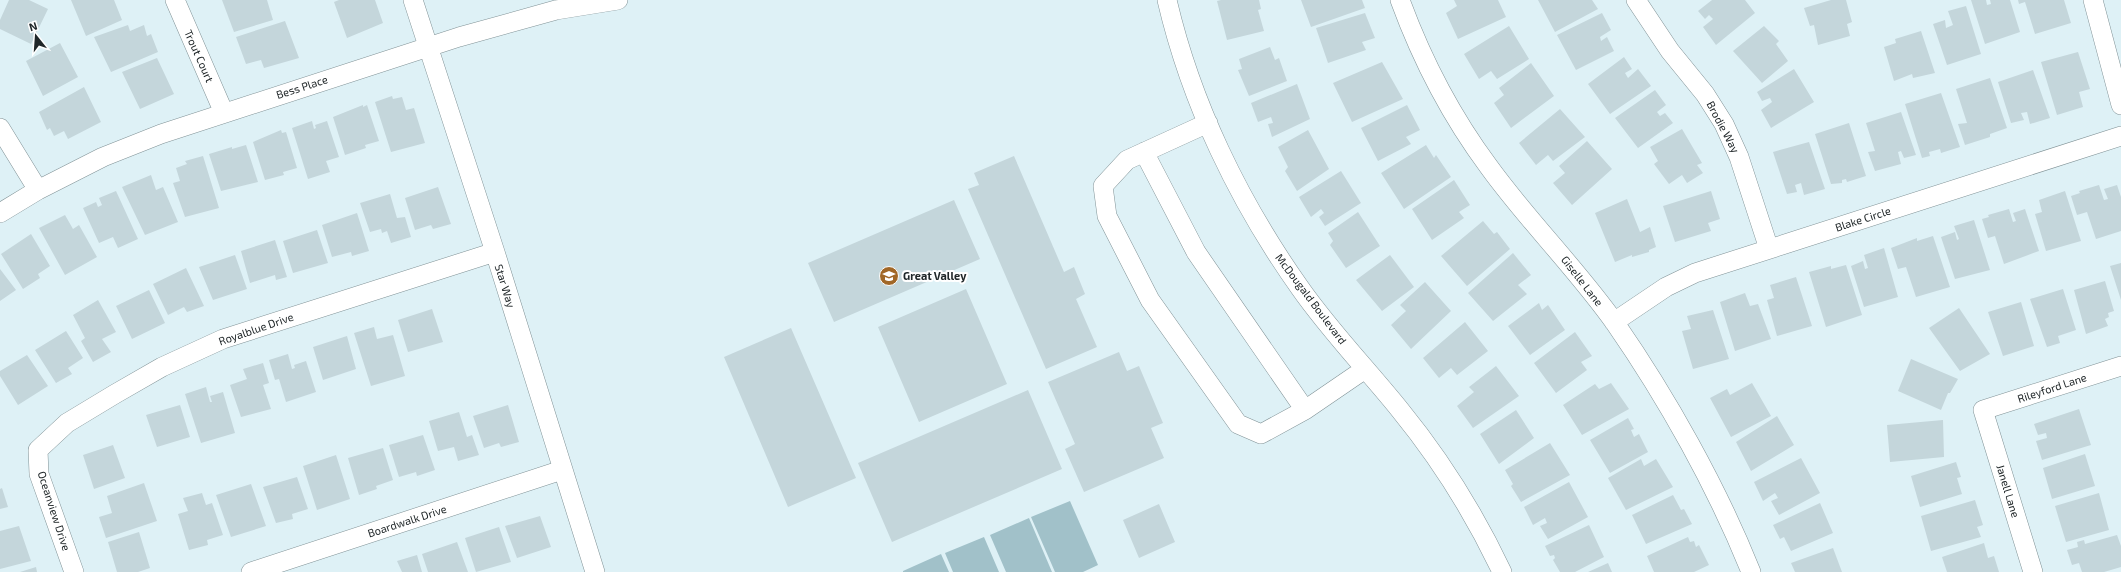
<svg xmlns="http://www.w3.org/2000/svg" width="2121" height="572" font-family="'Exo 2',sans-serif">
<rect width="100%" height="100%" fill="#def1f6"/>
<path fill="#a1c1c9" d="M1070,501L1098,565L1083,572H1055L1031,517Z
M1029,518L1052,572H1006L990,535Z
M984,537L999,572H953L945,553Z
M941,554L949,572H903V571Z"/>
<path fill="#c4d6db" d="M9,0H29L48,9L31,44L0,29V20Z
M71,0H114L122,20L86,36Z
M222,0H267L273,20L234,32Z
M339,0H375L383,23L347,38L334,2Z
M1221,0H1259L1261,9L1258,10L1264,31L1227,40L1217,1Z
M1301,0H1362L1365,8L1311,27Z
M1454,0H1498L1506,17L1458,39L1446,13L1457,6Z
M1538,0H1592L1598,9L1555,32Z
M1712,0H1745L1755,13L1716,45L1703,27L1713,19L1709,15L1705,19L1698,11Z
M1831,0H1846L1852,22L1847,24L1850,36L1818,45L1814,25L1810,26L1804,8Z
M1971,0H1986L1987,5L1991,4L1990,0H2010L2020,32L1985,44Z
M2018,0H2064L2071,23L2035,34L2025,2L2019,4Z
M1966,6L1981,54L1947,65L1933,24L1945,20L1946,28L1953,25L1948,11Z
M1365,13L1375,38L1362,42L1366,50L1328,63L1316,28Z
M1602,13L1611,30L1600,37L1601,41L1607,37L1614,51L1576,70L1557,35Z
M285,21L299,58L264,68L261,60L246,64L236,37Z
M128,25L130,31L144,25L147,36L151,34L158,52L111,72L94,37Z
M1509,26L1529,59L1497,79L1491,71L1479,79L1464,54Z
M1764,26L1779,41L1776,44L1788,61L1762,83L1733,51Z
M1921,31L1935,73L1913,78L1912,74L1894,81L1884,47L1896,43L1895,39Z
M60,43L78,77L43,96L26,61Z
M1270,47L1275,60L1279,58L1287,81L1249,96L1238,70L1242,69L1239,59Z
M2078,52L2090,89L2079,92L2083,107L2057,115L2041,62Z
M1624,57L1632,69L1625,73L1628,78L1638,69L1651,86L1610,114L1588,84Z
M157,58L174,94L140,109L122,72Z
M1382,62L1403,99L1352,122L1333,83Z
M1531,63L1554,96L1511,128L1494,103L1504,95L1499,88Z
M1794,69L1814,102L1771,128L1761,110L1772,102L1770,98L1762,101L1757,92Z
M2033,70L2050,118L2030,124L2027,112L2021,113L2024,120L2011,123L1998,82Z
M1990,78L2007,128L1990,134V137L1965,145L1958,124L1967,123L1956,89Z
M1297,84L1310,119L1272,137L1268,124L1273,123L1271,117L1258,122L1251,103Z
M84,87L101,122L68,139L64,131L54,136L50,128L47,130L39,112Z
M1655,90L1666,105L1657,112L1660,116L1665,113L1673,123L1638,148L1615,118Z
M1941,93L1960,147L1941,153L1940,149L1929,152L1930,156L1922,158L1905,104Z
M392,96L393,99L402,97L406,110L414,108L425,143L391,152L375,102Z
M363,105V107L367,105L379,141L365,145L366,148L345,155L333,117Z
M1407,105L1420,130L1406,137L1411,144L1378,161L1361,128Z
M1560,109L1585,137L1553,161L1548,155L1536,165L1519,143Z
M1901,112L1916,155L1904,158L1901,151L1898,152L1901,164L1875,171L1868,152L1875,151L1866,123Z
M312,121L314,129L316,128L315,125L327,121L339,157L326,161L330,172L308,179L292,128Z
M1849,123L1866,176L1847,182L1846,179L1842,180V183L1831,184L1815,134Z
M1682,129L1702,163L1697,165L1703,173L1687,183L1682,175L1669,184L1654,164L1658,161L1650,147Z
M281,130L282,133L286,132L297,168L283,172L284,175L265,180L253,142Z
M1308,130L1329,169L1297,191L1285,171L1288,167L1278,147Z
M1587,141L1612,169L1572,205L1553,183L1565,173L1559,166Z
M1809,142L1825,189L1804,195L1801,183L1795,185L1797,192L1787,194L1773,152Z
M246,145L258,182L221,191L209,154L232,147V149Z
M1426,145L1434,158L1436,155L1451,177L1404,209L1381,173Z
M203,156L219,208L185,217L173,183L180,181L176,168L187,164L185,161Z
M1014,156L1064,272L1074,267L1085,294L1076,299L1097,347L1046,369L968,189L979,185L974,173Z
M1341,171L1361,203L1325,226L1319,217L1324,213L1321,209L1311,217L1299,197Z
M151,175L156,190L163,187L178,222L145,235L122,187Z
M1454,180L1470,205L1459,212L1464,218L1432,240L1412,209Z
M2099,185L2104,200L2108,199L2104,189L2117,185L2121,197V231L2096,239L2087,212L2077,215L2071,196L2080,193L2079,191Z
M438,187L451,224L433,229L431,225L415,230L405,198Z
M116,191L138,239L118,248L113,237L99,243L83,208L96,202L98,207L102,205L99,198Z
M1711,191L1720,219L1708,223L1711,231L1675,242L1663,206Z
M2065,191L2081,241L2046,251L2035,214L2042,212L2039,200Z
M390,194L397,218L405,217L411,237L391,243L387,231L382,233L381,229L370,232L360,203Z
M1627,199L1640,232L1650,227L1656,247L1649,250V252L1632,257V255L1615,262L1595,213Z
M954,200L980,259L834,322L808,263Z
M2009,209L2013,222L2016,221L2013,213L2025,209L2039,251L2004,264L1995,236L1988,238L1982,219L1989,217L1988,215Z
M1358,212L1380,246L1346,268L1330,245L1333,241L1328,233Z
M357,213L369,251L352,256L351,252L332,257L322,225Z
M65,215L73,229L79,225L97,257L65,275L39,228Z
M1974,220L1990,270L1955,279L1941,237L1955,232L1957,240L1959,239L1954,226Z
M1483,221L1494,234L1497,232L1510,249L1467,286L1441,256Z
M317,230L328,263L293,273L283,241Z
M31,234L50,266L38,274L40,278L23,289L1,254Z
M1933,236L1950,287L1916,297L1906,267L1898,269L1891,248L1917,238V241Z
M275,240L287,277L276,280L275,275L250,283L241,251Z
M1884,248L1898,297L1864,307L1851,266L1863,261L1865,269L1868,268L1864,255Z
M1513,253L1531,275L1518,285L1527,294L1493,321L1468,293Z
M235,255L247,289L213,300L199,267Z
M1390,255L1414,287L1382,311L1356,280Z
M2121,263V300L2110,266Z
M1846,265L1862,315L1826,327L1809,272L1831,266V269Z
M186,268L204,306L187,312L184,307L168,315L153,284Z
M0,269L16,290L0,301Z
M1796,277L1812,326L1777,336L1767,300L1774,298L1770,285Z
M2105,281L2114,311L2108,313L2109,317L2105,319L2108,326L2086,334L2074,290Z
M1425,282L1451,311L1411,349L1391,325L1406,311L1400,305Z
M966,289L1007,384L919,422L878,327Z
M2063,289L2076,330L2058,336L2060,343L2047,347L2030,299Z
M149,290L165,323L132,339L116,306Z
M1745,293L1750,306L1758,304L1771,339L1735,351L1720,302Z
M98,300L116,332L102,339L111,352L93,362L81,341L85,338L73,315Z
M2021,302L2034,346L2003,356L1988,312Z
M1539,303L1542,310L1548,305L1565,330L1530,355L1508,326Z
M1959,308L1990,354L1960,371L1929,328Z
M432,309L443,342L408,352L398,320Z
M1713,310L1729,359L1693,369L1682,331L1691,329L1687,316Z
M1465,322L1488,351L1457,375L1451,368L1439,378L1423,358Z
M374,327L377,339L393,335L405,376L371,386L354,333Z
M791,328L856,478L788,507L724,357Z
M66,331L83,358L68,368L72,374L56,383L35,350Z
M1575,332L1592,356L1581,362L1587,370L1556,393L1534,363Z
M347,336L356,369L323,380L313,347Z
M1119,352L1127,371L1139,366L1163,423L1151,428L1164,458L1084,492L1065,449L1075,444L1048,382Z
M288,354L292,369L295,368L294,365L306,361L316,392L286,402L279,379L275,380L269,360Z
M27,355L48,386L18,405L0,376V371Z
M1911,359L1958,379L1950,393H1948L1941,410L1898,391Z
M263,363L269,383L263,385L271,409L241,417L230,385L247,379L243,369Z
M1496,366L1519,396L1473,428L1457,406L1474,392L1469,387Z
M1611,383L1629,409L1582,435L1563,405L1595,384L1599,389Z
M1752,383L1771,416L1731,437L1710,398L1727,389L1730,395Z
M206,387L210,402H212L210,396L223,392L235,433L201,443L185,394Z
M1028,390L1062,469L892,542L858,463Z
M180,405L190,437L157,447L146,415Z
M508,405L519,442L501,447L499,443L484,448L473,416Z
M2079,409L2091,445L2042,460L2036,441L2047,438L2046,433L2038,435L2034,424Z
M1516,410L1534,438L1499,464L1480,434Z
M459,412L467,437L472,435L479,455L458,461L454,447L438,451L429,421Z
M1777,416L1794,445L1751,471L1736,442Z
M1628,418L1634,429L1631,430L1634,437L1639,434L1648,452L1610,473L1590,440Z
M1943,420L1944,457L1890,462L1887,425Z
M423,435L435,470L417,476L416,472L399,477L389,445Z
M1550,443L1570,475L1521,502L1511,486L1513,484L1505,470Z
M113,445L125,478L94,489L83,455Z
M383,448L393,480L376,486L377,489L359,495L348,458Z
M2085,454L2095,486L2052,499L2043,468Z
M336,455L350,499L317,510L303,466Z
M1801,458L1820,493L1779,515L1771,501L1778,498L1775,493L1763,501L1754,482Z
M1641,459L1644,466L1656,459L1673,487L1626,510L1608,478Z
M1956,462L1961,477L1957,478L1962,494L1920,507L1911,476Z
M297,477L308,509L292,514L293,519L276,523L263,487Z
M1569,482L1588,517L1548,539L1540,526L1547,523L1545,518L1533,525L1524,507Z
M144,483L157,521L106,538L99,517L112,513L107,496Z
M251,484L266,526L231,537L216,495Z
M2,488L8,507L0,509V489Z
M202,493L206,505L212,503L223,535L207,540L208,545L189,550L178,514L188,511L183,498Z
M2099,493L2109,530L2066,542L2055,506Z
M1673,495L1681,510L1684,509L1692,524L1646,544L1632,515Z
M1975,500L1983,525L1977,527L1981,537L1931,551L1921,516Z
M1820,503L1833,533L1791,551L1784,537L1780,539L1773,525Z
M1159,504L1175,542L1139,558L1123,520Z
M540,516L551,547L517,558L505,526Z
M1589,525L1604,557L1575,572H1560L1553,560L1555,558L1554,555L1550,556L1545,546Z
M19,526L31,561L0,569V531Z
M499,527L511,562L476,572L465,538Z
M139,532L150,568L138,572H117L108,542Z
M2117,535L2121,546V567L2104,572H2082L2079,563L2072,565L2067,550L2078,547L2077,542L2084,540L2085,544Z
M1688,537L1690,542L1694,541L1696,547L1699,545L1709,565L1694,572H1654L1647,556Z
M457,542L468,572H428L422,554Z
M1984,543L1988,558L1994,556L1999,572H1947L1942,557Z
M1833,548L1842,572H1795L1791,563Z
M417,555L422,572H402L397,561Z
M1608,563L1612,572H1588Z
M36,567L37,572H20Z"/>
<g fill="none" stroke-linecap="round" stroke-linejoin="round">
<defs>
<path id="minor" d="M175,0L224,113
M413,0L495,252L595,572
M1167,0C1191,103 1239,202 1300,288C1330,331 1367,369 1400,410C1440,459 1475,515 1502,572
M1400,0C1422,60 1451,116 1489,167C1528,221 1576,268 1615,323C1667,398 1717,487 1751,572
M1636,0L1670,51L1705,94L1724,124L1739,157L1769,249
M2093,0L2121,105
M1208,123L1127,160L1103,186L1107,216L1150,300L1238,424L1261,434L1305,410L1365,369
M0,128L38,190
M1144,152L1196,252L1305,410
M0,213L38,190L103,157L161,134L459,37L556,10L618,0
M1614,322L1666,287L1695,273L2121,136
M74,572L39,474L38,450L67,423L115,394L162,367L223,339L495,252
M251,572L562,470
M2033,572L1983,410L2121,366"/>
</defs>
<use href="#minor" stroke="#809296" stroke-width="20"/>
<use href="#minor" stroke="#fff" stroke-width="19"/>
</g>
<defs>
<symbol id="school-disc" viewBox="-11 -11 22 22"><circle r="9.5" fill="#a16727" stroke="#fff"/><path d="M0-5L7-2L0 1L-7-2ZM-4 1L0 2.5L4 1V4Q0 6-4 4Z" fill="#fff"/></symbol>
</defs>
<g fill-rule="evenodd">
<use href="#school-disc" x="878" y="265" width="22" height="22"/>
</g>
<g text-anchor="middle" stroke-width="4" stroke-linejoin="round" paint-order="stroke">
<g font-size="11" fill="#202729" stroke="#fff">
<text transform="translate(199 56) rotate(66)" y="4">Trout Court</text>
<text transform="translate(302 87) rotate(-18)" y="4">Bess Place</text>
<text transform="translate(1723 127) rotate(62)" y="4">Brodie Way</text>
<text transform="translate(1863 219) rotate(-18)" y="4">Blake Circle</text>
<text transform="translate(1582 281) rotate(52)" y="4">Giselle Lane</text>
<text transform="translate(505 286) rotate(73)" y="4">Star Way</text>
<text transform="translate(1311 299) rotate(53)" y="4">McDougald Boulevard</text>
<text transform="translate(256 329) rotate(-19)" y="4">Royalblue Drive</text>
<text transform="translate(2052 388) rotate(-18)" y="4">Rileyford Lane</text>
<text transform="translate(2008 491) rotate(73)" y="4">Janell Lane</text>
<text transform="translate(54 511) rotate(72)" y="4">Oceanview Drive</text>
<text transform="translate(407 521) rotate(-18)" y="4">Boardwalk Drive</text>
</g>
<g font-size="11" font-weight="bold" fill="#202729" stroke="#fff" text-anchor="start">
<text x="903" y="280">Great Valley</text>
</g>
</g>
<g transform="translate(36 36) rotate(343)" stroke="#ffffff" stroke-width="3" paint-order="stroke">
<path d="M0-3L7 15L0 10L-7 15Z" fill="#202729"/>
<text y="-6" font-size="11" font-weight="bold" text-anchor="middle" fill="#202729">N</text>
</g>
</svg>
